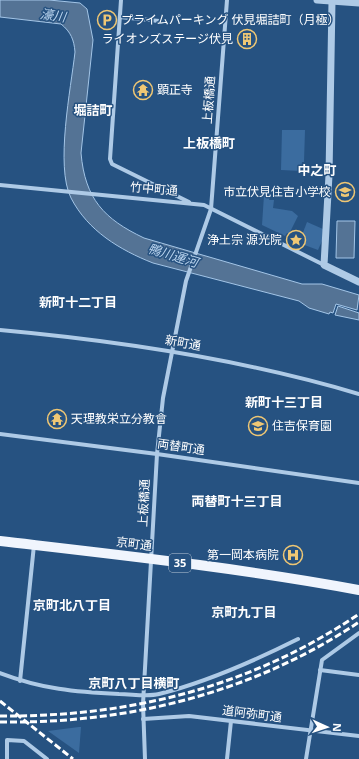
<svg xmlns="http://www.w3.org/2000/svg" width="359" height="759" font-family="'Noto Sans','Noto Sans JP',sans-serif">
  <rect width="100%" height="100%" fill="#265281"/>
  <g fill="#3b6c9f">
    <polygon points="282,130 305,130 304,162 302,162 301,171 281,170"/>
    <polygon points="264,195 270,195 269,200 274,200 273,208 292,211 298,216 289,234 287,233 285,236 262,225"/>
    <polygon points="307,222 323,229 322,241 318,250 299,243"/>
    <polygon points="79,727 81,727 79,753 48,731"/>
  </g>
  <g fill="#547395" stroke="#a3c5e7">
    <path d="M 0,0 L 49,0 L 80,3 L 87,9 L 93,40 L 81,153 C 85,199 104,219 144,238 L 302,284 L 322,284 L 359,295 L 357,310 L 336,304 L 333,313 L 330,312 L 329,314 L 309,308 L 299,301 L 153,263 C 120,250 88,231 71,198 C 55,166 71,88 75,52 C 74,40 71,32 61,24 L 0,17 Z"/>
    <polygon points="337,221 355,221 354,258 336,258"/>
    <polygon points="338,306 359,313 359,320 335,315"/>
  </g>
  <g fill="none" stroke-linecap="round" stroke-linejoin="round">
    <g stroke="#aecae6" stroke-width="4">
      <polyline points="121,0 110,159 112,164 189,202"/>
      <polyline points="120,17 159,21"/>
      <polyline points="0,185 204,205 324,265"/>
      <path d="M 0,330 C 121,341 242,359 359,394"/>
      <polyline points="0,434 157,454 359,483"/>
      <polyline points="320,670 359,675"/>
      <path d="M 0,673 C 42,689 75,692 119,694 C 132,694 147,697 159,694 C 207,682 254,661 298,639"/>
      <polyline points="20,681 34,545"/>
      <polyline points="143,719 189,716 359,736"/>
      <polyline points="7,759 7,740 24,741 47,759"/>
      <polyline points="145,759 143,704 157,454 163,398 186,281 211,209 227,0"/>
      <polyline points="227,759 231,721"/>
      <polyline points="306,759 322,660 359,633"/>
    </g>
    <g stroke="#aecae6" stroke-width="7">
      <polyline points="317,0 359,3"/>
      <polyline points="332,1 329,175 324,265 359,282"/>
    </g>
    <path stroke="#f0f5fd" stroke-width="10" d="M 0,541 C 120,555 240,568 359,590"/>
    <g stroke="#fff" stroke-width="3" stroke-dasharray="7 3" stroke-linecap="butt">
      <polyline points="0,701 73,759"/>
      <path d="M 0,716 C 130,717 251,687 359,614"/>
      <path d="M 0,722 C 127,724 253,693 359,622"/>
    </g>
  </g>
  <defs>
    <symbol id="parking-ring" viewBox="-11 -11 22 22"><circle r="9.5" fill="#265281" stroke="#efc774" stroke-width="1.5"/><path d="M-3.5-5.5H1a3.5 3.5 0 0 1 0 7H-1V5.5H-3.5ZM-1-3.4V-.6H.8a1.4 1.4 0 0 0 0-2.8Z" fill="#efc774"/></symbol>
    <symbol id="building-ring" viewBox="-11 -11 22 22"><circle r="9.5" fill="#265281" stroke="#efc774" stroke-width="1.5"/><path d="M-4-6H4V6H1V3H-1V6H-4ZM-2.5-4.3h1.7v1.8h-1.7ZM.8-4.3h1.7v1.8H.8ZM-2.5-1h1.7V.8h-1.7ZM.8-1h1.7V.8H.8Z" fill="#efc774"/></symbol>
    <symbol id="temple-ring" viewBox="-11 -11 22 22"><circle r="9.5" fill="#265281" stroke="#efc774" stroke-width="1.5"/><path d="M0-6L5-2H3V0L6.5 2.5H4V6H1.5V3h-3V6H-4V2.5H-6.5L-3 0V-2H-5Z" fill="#efc774"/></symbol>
    <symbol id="school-ring" viewBox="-11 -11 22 22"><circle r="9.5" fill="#265281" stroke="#efc774" stroke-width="1.5"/><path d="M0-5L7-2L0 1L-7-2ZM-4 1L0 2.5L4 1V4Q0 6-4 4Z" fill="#efc774"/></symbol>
    <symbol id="sight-ring" viewBox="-11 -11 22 22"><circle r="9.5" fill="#265281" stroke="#efc774" stroke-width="1.5"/><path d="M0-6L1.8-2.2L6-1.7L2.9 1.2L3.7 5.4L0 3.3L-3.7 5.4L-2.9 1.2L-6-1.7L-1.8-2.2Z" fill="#efc774"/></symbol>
    <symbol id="hospital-ring" viewBox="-11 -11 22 22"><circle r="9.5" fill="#265281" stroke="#efc774" stroke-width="1.5"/><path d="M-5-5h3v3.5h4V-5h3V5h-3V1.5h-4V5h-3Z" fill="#efc774"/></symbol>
  </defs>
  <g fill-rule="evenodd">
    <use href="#parking-ring" x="96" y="9" width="22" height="22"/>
    <use href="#building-ring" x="236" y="28" width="22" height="22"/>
    <use href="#temple-ring" x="132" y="79" width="22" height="22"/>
    <use href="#school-ring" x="334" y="181" width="22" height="22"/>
    <use href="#sight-ring" x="285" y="229" width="22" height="22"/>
    <use href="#temple-ring" x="46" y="408" width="22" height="22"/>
    <use href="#school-ring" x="247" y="415" width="22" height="22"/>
    <use href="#hospital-ring" x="282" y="544" width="22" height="22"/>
  </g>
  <g text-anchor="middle" stroke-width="3" stroke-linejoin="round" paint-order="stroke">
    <rect fill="#265281" stroke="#becbd9" stroke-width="1" x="169" y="554" width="22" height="18" rx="3"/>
    <g font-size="11" font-weight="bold" fill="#fff">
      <text x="180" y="567">35</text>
    </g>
    <g font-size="12" fill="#fff" stroke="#265281" text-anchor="start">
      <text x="121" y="24">プライムパーキング 伏見堀詰町（月極）</text>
      <text x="233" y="43" text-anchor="end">ライオンズステージ伏見</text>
      <text x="157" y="94">顕正寺</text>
      <text x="331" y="196" text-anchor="end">市立伏見住吉小学校</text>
      <text x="282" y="244" text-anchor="end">浄土宗 源光院</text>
      <text x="71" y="423">天理教栄立分教會</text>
      <text x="272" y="430">住吉保育園</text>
      <text x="279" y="559" text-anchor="end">第一岡本病院</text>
    </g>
    <g font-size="12" fill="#fff" stroke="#265281">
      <text transform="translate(209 100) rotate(-86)" y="4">上板橋通</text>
      <text transform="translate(154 189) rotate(5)" y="4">竹中町通</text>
      <text transform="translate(183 343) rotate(10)" y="4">新町通</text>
      <text transform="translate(181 447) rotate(8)" y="4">両替町通</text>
      <text transform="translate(144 503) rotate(-87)" y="4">上板橋通</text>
      <text transform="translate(134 544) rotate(7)" y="4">京町通</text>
      <text transform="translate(252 714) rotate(7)" y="4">道阿弥町通</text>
    </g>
    <g font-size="13" font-style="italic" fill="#bad4ee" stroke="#265281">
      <text transform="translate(53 15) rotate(8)" y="5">濠川</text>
      <text transform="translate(173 255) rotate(17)" y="5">鴨川運河</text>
    </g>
    <g font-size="13" font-weight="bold" fill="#fff" stroke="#265281">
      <text x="93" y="115">堀詰町</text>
      <text x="209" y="148">上板橋町</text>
      <text x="317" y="175">中之町</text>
      <text x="78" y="307">新町十二丁目</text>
      <text x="284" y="407">新町十三丁目</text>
      <text x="237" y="506">両替町十三丁目</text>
      <text x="72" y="610">京町北八丁目</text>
      <text x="244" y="617">京町九丁目</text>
      <text x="134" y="688">京町八丁目横町</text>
    </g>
  </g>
  <g transform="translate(327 727) rotate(93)" stroke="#265281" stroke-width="3" paint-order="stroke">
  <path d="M0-3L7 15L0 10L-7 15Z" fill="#ffffff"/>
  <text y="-6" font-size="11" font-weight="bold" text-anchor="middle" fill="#ffffff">N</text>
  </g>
</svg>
